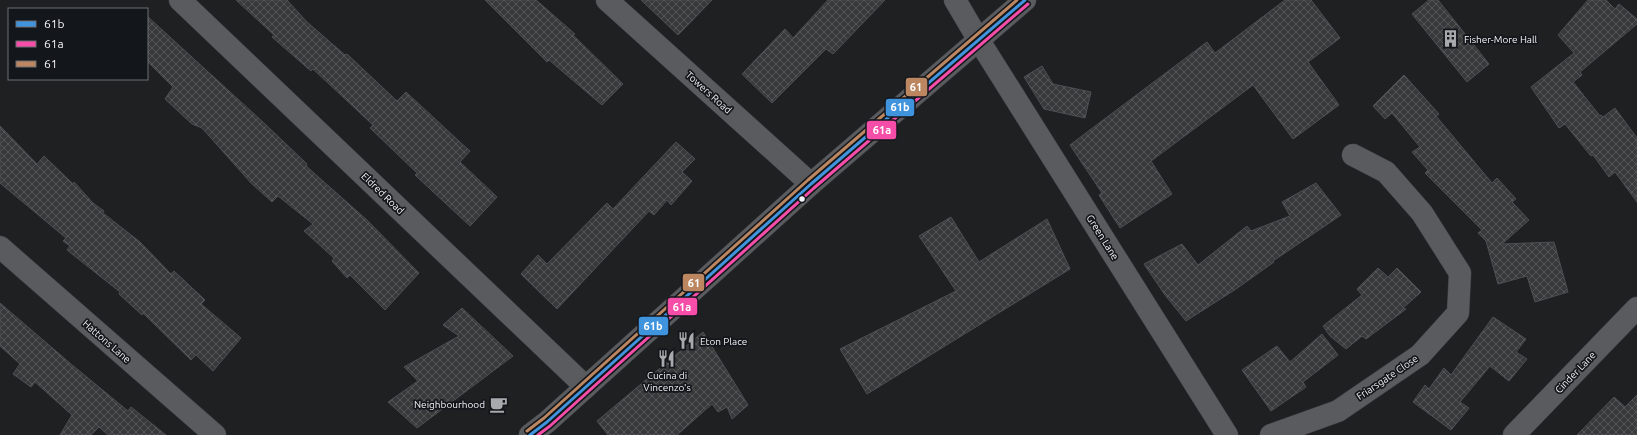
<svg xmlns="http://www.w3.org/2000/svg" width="1637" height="435" font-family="Ubuntu,sans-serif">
  <defs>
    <pattern id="building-cross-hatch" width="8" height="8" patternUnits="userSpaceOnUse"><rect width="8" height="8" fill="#38393b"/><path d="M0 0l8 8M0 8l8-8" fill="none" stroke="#555658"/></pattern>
  </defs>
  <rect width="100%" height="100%" fill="#1e2022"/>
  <g fill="url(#building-cross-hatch)" stroke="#4e4f52">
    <polygon points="236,0 287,0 307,22 345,55 347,54 397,101 406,92 460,142 470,151 460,162 497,197 470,226 415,175 417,173 370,128 373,125 313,69 311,71 272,37 274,35"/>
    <polygon points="485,0 536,0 575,34 573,35 623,84 602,105 549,60 547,62"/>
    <polygon points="641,0 712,0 678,35"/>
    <polygon points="828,0 885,0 833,54 826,49 772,103 742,74 785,29 793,38"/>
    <polygon points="1285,0 1311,0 1340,38 1308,62 1339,105 1293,139 1253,85 1151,161 1172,194 1120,228 1099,195 1102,193 1070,145 1207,42 1215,53"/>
    <polygon points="1429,0 1438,0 1489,64 1467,82 1412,14"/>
    <polygon points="1588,0 1606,0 1615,9 1619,4 1637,19 1637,24 1580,72 1582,75 1573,82 1600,116 1601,115 1603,117 1615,108 1637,138 1637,202 1615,172 1609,177 1593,155 1591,156 1565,124 1559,128 1531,87 1574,53 1558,35"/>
    <polygon points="147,16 264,123 307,164 306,166 367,220 419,273 385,310 350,275 347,278 332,261 334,258 304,231 313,224 278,196 272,202 251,183 202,128 192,124 165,99 173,87 147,61"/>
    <polygon points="1042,66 1053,84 1091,92 1085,118 1044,109 1024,77"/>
    <polygon points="1404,75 1439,114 1436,116 1492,183 1497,178 1516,199 1512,202 1529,220 1502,244 1554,242 1568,292 1535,302 1527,276 1498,284 1486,241 1478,233 1482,230 1425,173 1428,170 1412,152 1420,147 1392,113 1385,119 1373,106"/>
    <polygon points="0,126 37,164 44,156 73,184 74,182 93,203 104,211 103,213 140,242 171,274 174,271 205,300 201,304 241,338 213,371 196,355 191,360 143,313 142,315 119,294 120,292 67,250 70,246 63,241 66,238 0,183"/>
    <polygon points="676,142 695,159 682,172 692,181 671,205 667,200 654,215 649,211 557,309 521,274 538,255 547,264 607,203 613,209"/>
    <polygon points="1316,183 1341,215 1273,261 1274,262 1236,289 1186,321 1165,295 1144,264 1182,244 1198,265 1247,226 1251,231 1290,216 1282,202"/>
    <polygon points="951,217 979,262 1047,219 1070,269 867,394 840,349 956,291 919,236"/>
    <polygon points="1378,268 1388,277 1397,268 1421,292 1403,308 1406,309 1366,339 1362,336 1346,349 1330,336 1323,326 1362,295 1357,289"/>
    <polygon points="0,303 71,364 128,411 131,407 166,435 108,435 99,427 91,435 60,435 72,415 35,382 31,387 13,374 20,364 0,346"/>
    <polygon points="462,308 513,356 417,428 388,402 418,381 404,367 459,336 443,325"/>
    <polygon points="1493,317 1526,339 1516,352 1527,359 1509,381 1490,366 1460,402 1469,408 1451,430 1413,402 1425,385 1429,389 1444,368 1451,375"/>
    <polygon points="703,332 748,405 732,419 727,407 718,412 712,404 677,435 608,435 597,421"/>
    <polygon points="1322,334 1338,355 1303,382 1306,387 1271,411 1242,370 1277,346 1290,362"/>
    <polygon points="1637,395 1637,435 1577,435 1614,397 1625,407"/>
  </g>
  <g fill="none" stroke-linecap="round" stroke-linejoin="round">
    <defs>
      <g id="street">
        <polyline points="180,0 586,387"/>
        <polyline points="607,0 811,184"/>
        <polyline points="955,0 978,39 1227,435"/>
        <polyline points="0,247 215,435"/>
        <polyline points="1271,435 1338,411 1420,355 1458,313 1460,273 1422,213 1386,172 1353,155"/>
        <polyline points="1514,435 1637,308"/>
      </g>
      <polyline id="secondary" points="530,435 547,422 811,184 1025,0"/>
    </defs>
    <use href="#street" stroke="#3a3c3e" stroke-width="23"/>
    <use href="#secondary" stroke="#3a3c3e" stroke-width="23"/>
    <use href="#street" stroke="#5a5b5e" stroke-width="22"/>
    <use href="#secondary" stroke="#5a5b5e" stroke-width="22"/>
    <defs>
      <polyline id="bus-1" points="530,435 547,422 811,184 1025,0"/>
      <polyline id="bus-2" points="538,435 550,426 814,188 1028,4"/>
      <polyline id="bus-3" points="527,431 544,418 808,180 1017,0"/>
    </defs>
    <use href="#bus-1" stroke="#13161b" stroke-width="6"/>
    <use href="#bus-2" stroke="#13161b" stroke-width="6"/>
    <use href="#bus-3" stroke="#13161b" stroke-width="6"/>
    <use href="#bus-1" stroke="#4094de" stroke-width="3"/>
    <use href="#bus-2" stroke="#f54da8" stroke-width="3"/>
    <use href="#bus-3" stroke="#bb8660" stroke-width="3"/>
  </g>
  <defs>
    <symbol id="building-bare" viewBox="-9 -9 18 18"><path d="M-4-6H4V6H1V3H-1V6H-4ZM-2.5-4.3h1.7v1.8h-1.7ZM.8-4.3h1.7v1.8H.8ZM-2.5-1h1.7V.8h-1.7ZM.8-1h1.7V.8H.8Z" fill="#a8a9ac" stroke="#13161b" stroke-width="2.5" paint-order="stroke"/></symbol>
    <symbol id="restaurant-bare" viewBox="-9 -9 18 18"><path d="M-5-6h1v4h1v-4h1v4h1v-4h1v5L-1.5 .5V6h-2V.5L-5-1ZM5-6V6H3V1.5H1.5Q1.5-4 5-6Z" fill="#a8a9ac" stroke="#13161b" stroke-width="2.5" paint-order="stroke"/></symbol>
    <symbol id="cafe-bare" viewBox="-9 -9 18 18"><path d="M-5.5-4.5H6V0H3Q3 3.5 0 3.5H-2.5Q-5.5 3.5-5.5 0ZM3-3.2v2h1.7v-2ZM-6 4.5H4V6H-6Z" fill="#a8a9ac" stroke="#13161b" stroke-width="2.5" paint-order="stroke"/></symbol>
  </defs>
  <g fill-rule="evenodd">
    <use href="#building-bare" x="1438" y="26" width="25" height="25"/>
    <use href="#restaurant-bare" x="674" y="328" width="25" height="25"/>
    <use href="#restaurant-bare" x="654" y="346" width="25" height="25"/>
    <use href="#cafe-bare" x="486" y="392" width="25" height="25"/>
  </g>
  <circle fill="#f2f3f7" stroke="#13161b" stroke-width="1.5" cx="802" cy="199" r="3.5"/>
  <g text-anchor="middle" stroke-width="3.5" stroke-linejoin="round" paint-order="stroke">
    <g font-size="10" fill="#f2f3f7" stroke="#13161b" text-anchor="start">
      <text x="1464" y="43">Fisher-More Hall</text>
      <text x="700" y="345">Eton Place</text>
      <text x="667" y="379" text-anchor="middle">Cucina di<tspan x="667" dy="12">Vincenzo's</tspan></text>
      <text x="485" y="408" text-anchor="end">Neighbourhood</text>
    </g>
    <g font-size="10" fill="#f2f3f7" stroke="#13161b">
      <text transform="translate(709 92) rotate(42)" y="4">Towers Road</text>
      <text transform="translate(383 193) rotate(44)" y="4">Eldred Road</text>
      <text transform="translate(1103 237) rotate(58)" y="4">Green Lane</text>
      <text transform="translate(107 341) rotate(41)" y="4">Hattons Lane</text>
      <text transform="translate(1575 372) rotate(-46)" y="4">Cinder Lane</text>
      <text transform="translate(1387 377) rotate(-34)" y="4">Friarsgate Close</text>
    </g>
  </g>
  <g stroke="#13161b" stroke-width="1.5">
    <rect x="905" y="77" width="23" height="20" rx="4" fill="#bb8660"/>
    <rect x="885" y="98" width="30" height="19" rx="4" fill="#4094de"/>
    <rect x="866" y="120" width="31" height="20" rx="4" fill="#f54da8"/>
    <rect x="682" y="273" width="23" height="19" rx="4" fill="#bb8660"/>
    <rect x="667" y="297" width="31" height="19" rx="4" fill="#f54da8"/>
    <rect x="638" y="316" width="31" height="20" rx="4" fill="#4094de"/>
  </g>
  <g font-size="11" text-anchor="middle" font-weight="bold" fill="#fff">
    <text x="916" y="91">61</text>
    <text x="900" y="111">61b</text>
    <text x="882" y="134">61a</text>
    <text x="694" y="287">61</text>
    <text x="682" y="311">61a</text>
    <text x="653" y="330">61b</text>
  </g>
  <rect x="8" y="8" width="140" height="72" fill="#13161b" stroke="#6c6e73"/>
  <rect x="16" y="21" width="20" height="6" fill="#4094de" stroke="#6c6e73"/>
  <text x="44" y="28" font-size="12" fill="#f2f3f7">61b</text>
  <rect x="16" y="41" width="20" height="6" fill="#f54da8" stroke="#6c6e73"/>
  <text x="44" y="48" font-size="12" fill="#f2f3f7">61a</text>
  <rect x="16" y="61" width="20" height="6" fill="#bb8660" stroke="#6c6e73"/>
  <text x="44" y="68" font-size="12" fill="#f2f3f7">61</text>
</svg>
